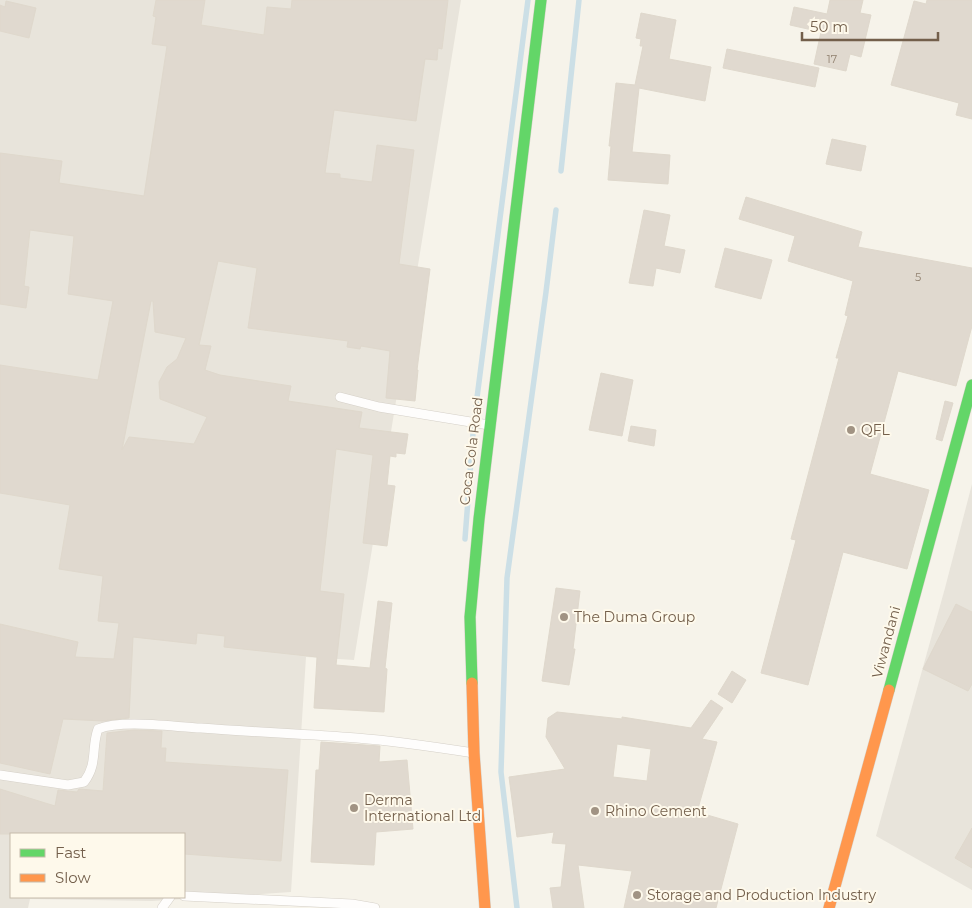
<svg xmlns="http://www.w3.org/2000/svg" width="972" height="908" font-family="Montserrat,sans-serif">
  <rect width="100%" height="100%" fill="#f6f3ea"/>
  <g fill="#e8e4db" fill-rule="evenodd">
    <path d="M 0,0 L 461,0 L 354,660 L 306,657 L 291,892 L 152,901 L 30,899 L 28,908 L 0,908 ZM 11,834 L 184,834 L 184,897 L 11,897 Z"/>
    <polygon points="972,484 972,890 876,836 945,588"/>
  </g>
  <g fill="none" stroke-linecap="round" stroke-linejoin="round">
    <g stroke="#ccdfe6" stroke-width="5.5">
      <polyline points="561,171 579,0"/>
      <polyline points="465,539 474,421 528,0"/>
      <polyline points="517,908 501,772 507,578 546,292 556,210"/>
    </g>
  </g>
  <g fill="#e0d9cf" stroke="#dfd8cc" fill-rule="evenodd">
    <path d="M 156,0 L 205,0 L 201,25 L 264,35 L 267,7 L 291,9 L 292,0 L 448,0 L 442,49 L 438,48 L 437,60 L 425,59 L 416,121 L 334,110 L 325,173 L 340,174 L 340,178 L 372,182 L 377,145 L 414,150 L 399,264 L 430,269 L 417,370 L 418,370 L 415,401 L 386,398 L 390,351 L 361,346 L 360,349 L 347,347 L 348,341 L 248,328 L 257,268 L 218,261 L 199,345 L 211,346 L 205,370 L 220,375 L 291,386 L 288,401 L 362,412 L 359,428 L 408,434 L 405,454 L 396,453 L 396,457 L 390,456 L 387,485 L 395,486 L 387,546 L 363,543 L 373,455 L 336,449 L 320,591 L 344,594 L 336,665 L 370,668 L 378,601 L 392,603 L 385,668 L 387,669 L 384,712 L 314,708 L 317,657 L 224,647 L 225,636 L 197,633 L 196,644 L 133,637 L 129,718 L 103,721 L 63,719 L 50,774 L 0,763 L 0,624 L 78,642 L 75,657 L 114,659 L 119,623 L 98,621 L 103,576 L 59,569 L 70,505 L 0,493 L 0,365 L 98,380 L 113,301 L 68,294 L 74,236 L 30,230 L 24,286 L 29,287 L 26,308 L 0,304 L 0,153 L 62,161 L 59,183 L 144,196 L 167,46 L 152,44 L 156,17 L 153,16 ZM 151,301 L 153,301 L 155,332 L 186,338 L 177,359 L 167,367 L 159,382 L 160,399 L 207,417 L 194,444 L 129,437 L 122,450 Z"/>
    <polygon points="830,0 863,0 860,13 871,15 861,57 850,54 846,71 814,64 821,32 790,25 794,7 827,14"/>
    <polygon points="927,0 972,0 972,119 956,115 959,103 891,85 914,1 926,4"/>
    <polygon points="6,1 36,8 29,38 0,31 0,5 5,7"/>
    <polygon points="641,13 676,20 669,59 711,67 705,101 639,88 632,152 670,155 668,184 608,180 611,146 609,146 616,83 635,85 643,46 640,46 641,39 636,38"/>
    <polygon points="727,49 819,68 815,87 723,68"/>
    <polygon points="832,139 866,146 861,171 826,164"/>
    <polygon points="746,197 862,232 858,247 972,268 972,326 956,386 898,371 870,474 929,490 907,569 843,552 808,685 761,673 796,540 791,539 839,358 836,358 848,316 845,315 853,281 788,261 795,236 739,219"/>
    <polygon points="644,210 670,215 664,246 685,250 680,273 656,268 653,286 629,283"/>
    <polygon points="725,248 772,260 761,299 715,287"/>
    <polygon points="601,373 633,380 622,436 589,430"/>
    <polygon points="945,401 953,403 942,441 936,439"/>
    <polygon points="631,426 656,430 654,446 628,441"/>
    <polygon points="556,588 580,591 573,649 575,649 569,685 542,681"/>
    <polygon points="956,604 972,612 972,684 968,691 923,669"/>
    <polygon points="732,671 746,680 732,703 718,694"/>
    <path d="M 711,700 L 723,708 L 702,739 L 717,742 L 697,812 L 738,824 L 716,908 L 624,908 L 632,871 L 578,865 L 584,908 L 553,908 L 550,888 L 561,887 L 566,844 L 552,843 L 554,832 L 517,837 L 509,777 L 565,769 L 546,737 L 548,718 L 557,712 L 622,719 L 622,717 L 691,728 ZM 617,744 L 651,749 L 647,781 L 613,777 Z"/>
    <polygon points="134,730 162,731 161,748 166,748 165,762 288,770 281,861 184,854 184,834 0,834 0,789 55,806 58,790 77,792 79,789 103,791 107,733"/>
    <polygon points="321,742 380,746 379,762 407,760 413,829 376,832 374,865 311,862 316,770 319,770"/>
    <polygon points="972,828 972,868 955,858"/>
  </g>
  <g fill="none" stroke-linecap="round" stroke-linejoin="round">
    <defs>
      <g id="lane">
        <polyline points="340,397 379,407 489,425"/>
        <path d="M 0,775 L 68,785 L 84,782 C 98,764 91,748 98,729 C 122,719 174,727 201,728 C 253,732 305,734 357,738 C 396,741 435,747 474,753"/>
        <polyline points="184,896 352,904 375,908"/>
        <polyline points="162,908 170,897"/>
      </g>
      <g id="fast">
        <polyline points="472,683 470,617 479,519 541,0"/>
        <polyline points="889,690 972,385"/>
      </g>
      <g id="slow">
        <polyline points="472,683 474,753 485,908"/>
        <polyline points="829,908 889,690"/>
      </g>
    </defs>
    <use href="#lane" stroke="#d5d0c8" stroke-width="10"/>
    <use href="#fast" stroke="#d6d0c8" stroke-width="12"/>
    <use href="#slow" stroke="#d6d0c8" stroke-width="12"/>
    <use href="#lane" stroke="#fefdfc" stroke-width="9"/>
    <use href="#fast" stroke="#63d668" stroke-width="11"/>
    <use href="#slow" stroke="#ff974d" stroke-width="11"/>
  </g>
  <g fill="#a19383" stroke="#fef9eb" stroke-width="2">
    <circle cx="851" cy="430" r="5"/>
    <circle cx="564" cy="617" r="5"/>
    <circle cx="354" cy="808" r="5"/>
    <circle cx="595" cy="811" r="5"/>
    <circle cx="637" cy="895" r="5"/>
  </g>
  <g text-anchor="middle" stroke-width="4" stroke-linejoin="round" paint-order="stroke">
    <g font-size="11" fill="#90806f">
      <text x="832" y="63">17</text>
      <text x="918" y="281">5</text>
    </g>
    <g font-size="14" fill="#735f4b" stroke="#fef9eb" text-anchor="start">
      <text x="861" y="435">QFL</text>
      <text x="574" y="622">The Duma Group</text>
      <text x="364" y="805">Derma<tspan x="364" dy="16">International Ltd</tspan></text>
      <text x="605" y="816">Rhino Cement</text>
      <text x="647" y="900">Storage and Production Industry</text>
    </g>
    <g font-size="14" fill="#735f4b" stroke="#fef9eb">
      <text transform="translate(471 451) rotate(-83)" y="5">Coca Cola Road</text>
      <text transform="translate(886 642) rotate(-75)" y="5">Viwandani</text>
    </g>
  </g>
  <rect x="10" y="833" width="175" height="65" fill="#fef9eb" stroke="#c6bbab"/>
  <rect x="20" y="849" width="25" height="8" fill="#63d668" stroke="#c6bbab"/>
  <text x="55" y="858" font-size="15" fill="#735f4b">Fast</text>
  <rect x="20" y="874" width="25" height="8" fill="#ff974d" stroke="#c6bbab"/>
  <text x="55" y="883" font-size="15" fill="#735f4b">Slow</text>
  <path d="M802 32v8h136v-8" fill="none" stroke="#735f4b" stroke-width="2.5"/>
  <text x="810" y="32" font-size="15" fill="#735f4b" stroke="#fef9eb" stroke-width="4" paint-order="stroke">50 m</text>
</svg>
